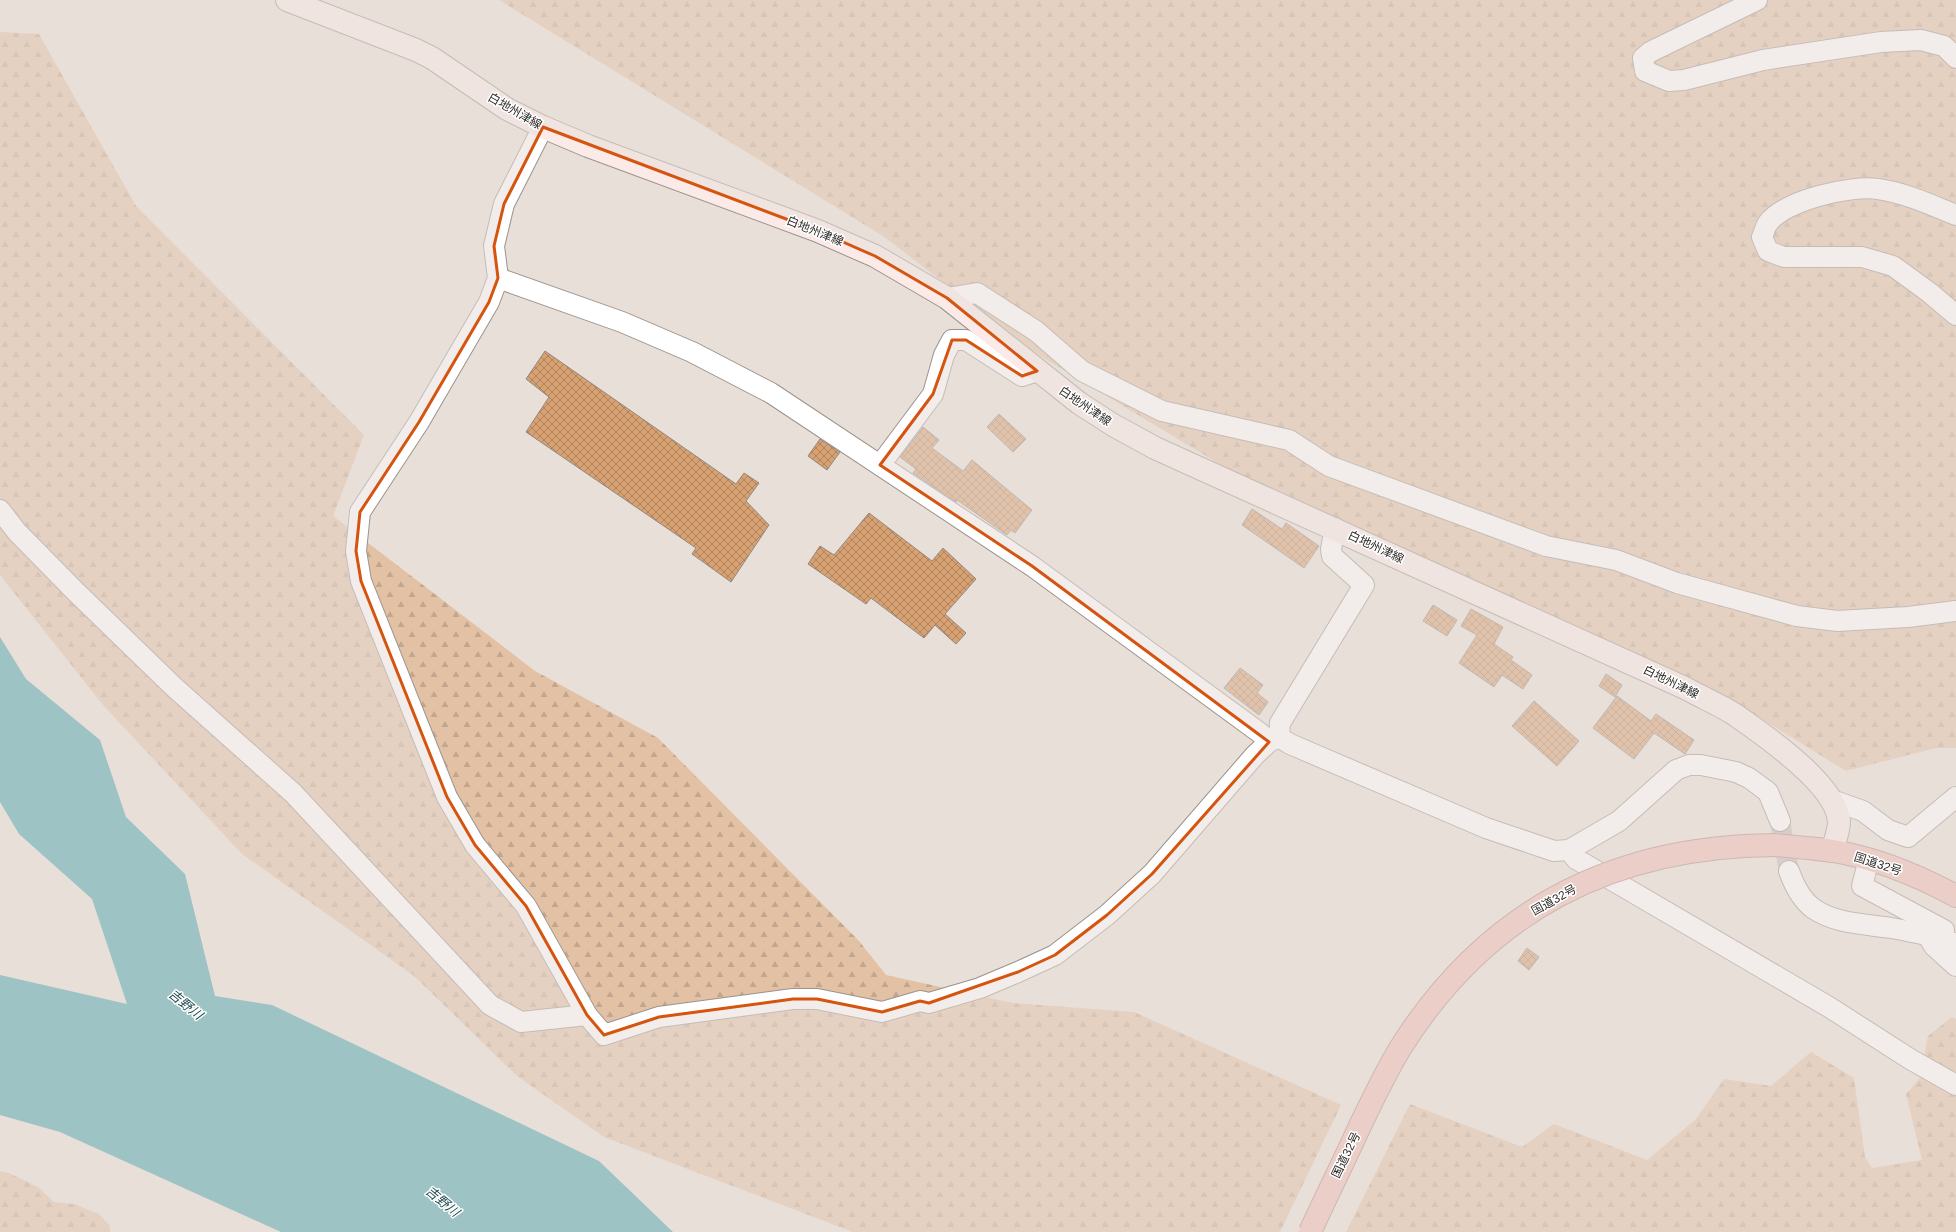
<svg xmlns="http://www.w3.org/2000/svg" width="1956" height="1232" font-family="Helvetica,'Noto Sans JP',sans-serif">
  <defs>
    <pattern id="forest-firs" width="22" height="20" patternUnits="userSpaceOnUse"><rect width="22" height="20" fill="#e3c1a5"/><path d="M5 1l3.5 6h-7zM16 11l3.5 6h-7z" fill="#c3a68e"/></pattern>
    <pattern id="building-cross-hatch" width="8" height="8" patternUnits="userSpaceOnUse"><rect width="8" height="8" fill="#d7a172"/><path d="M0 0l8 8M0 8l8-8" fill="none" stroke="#af835e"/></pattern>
  </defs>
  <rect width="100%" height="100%" fill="#e8dfd8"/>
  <g fill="url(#forest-firs)">
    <polygon points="499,0 1956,0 1956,748 1936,748 1846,771 1728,698 1226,468 1037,354 883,236"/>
    <polygon points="0,32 39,34 136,206 364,435 333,516 535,671 658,738 859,941 886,975 1013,1003 1134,1012 1341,1105 1280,1232 853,1232 604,1137 517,1076 413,975 242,854 103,705 0,575"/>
    <polygon points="1952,1017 1956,1019 1956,1232 1346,1232 1410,1104 1522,1147 1554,1124 1647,1160 1696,1119 1724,1079 1771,1086 1811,1052 1854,1078 1865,1157 1872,1168 1922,1160 1906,1094 1920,1078 1928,1036"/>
    <polygon points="0,1171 9,1173 38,1187 54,1202 74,1204 99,1214 110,1226 110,1232 0,1232"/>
  </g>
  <polygon fill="#44a3ac" points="0,637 26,679 100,740 126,817 185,874 215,996 272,1005 599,1161 673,1232 281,1232 60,1132 0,1115 0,975 127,1004 92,899 19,834 0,802"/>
  <g fill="url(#building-cross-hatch)" stroke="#918983">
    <polygon points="545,351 736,484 744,473 759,483 746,501 769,525 731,582 692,554 696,548 526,432 549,397 526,379"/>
    <polygon points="999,414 1026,439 1013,452 987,427"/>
    <polygon points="923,427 939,440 932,448 963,471 972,460 1032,510 1015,533 1011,530 1007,535 957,500 956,502 913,473 916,469 900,457"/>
    <polygon points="820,439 840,452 827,470 808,456"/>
    <polygon points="1252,509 1282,529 1286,523 1319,546 1304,568 1242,525"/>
    <polygon points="869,513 932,561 943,548 976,579 945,614 966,633 956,644 935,625 924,638 871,598 866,604 808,564 820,546 834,555"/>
    <polygon points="1433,605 1457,620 1447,636 1423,621"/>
    <polygon points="1471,609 1503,627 1494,644 1513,657 1511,660 1532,675 1523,689 1502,675 1494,687 1459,663 1477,635 1461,626"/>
    <polygon points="1240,668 1263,685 1257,693 1268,702 1259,715 1224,688"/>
    <polygon points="1606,674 1622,685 1615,697 1599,686"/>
    <polygon points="1617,696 1651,721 1656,714 1694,740 1685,754 1654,733 1634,759 1593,728"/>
    <polygon points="1534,701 1579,741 1557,766 1512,726"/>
    <polygon points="1527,948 1539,957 1529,970 1518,961"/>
  </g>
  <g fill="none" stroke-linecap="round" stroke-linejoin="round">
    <polyline stroke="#c3bbb5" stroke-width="20" stroke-dasharray="20 10" stroke-linecap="butt" points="1780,821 1789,871"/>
    <defs>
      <g id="street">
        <polyline points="1757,0 1650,52 1643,58 1645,71 1669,81 1684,80 1763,60 1881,42 1921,40 1944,46 1956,58"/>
        <polyline points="543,127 504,204 494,246 498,278 489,302 419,422 360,512 356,551 361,581 447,797 475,845 526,906 587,1015 604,1035 659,1017 793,999 817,999 882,1012 920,1001 929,1003 980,988 1018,972 1055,955 1107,915 1152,874 1255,755 1269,742 1279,737"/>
        <path d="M 1956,215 C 1931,205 1906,193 1878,189 C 1851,185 1785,200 1768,223 C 1765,227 1764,233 1762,237 L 1768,251 L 1784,257 L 1862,257 L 1893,266 L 1930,293 L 1956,315"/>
        <polyline points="498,278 622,322 692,352 771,393 1032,566 1260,733 1269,742"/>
        <polyline points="947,298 977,293 1036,331 1082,371 1162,411 1289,440 1329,466 1546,546 1616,560 1677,583 1797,616 1837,621 1908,617 1956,611"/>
        <polyline points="880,465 933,394 944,355 952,340 966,340 1022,376 1037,371"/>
        <polyline points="0,510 17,532 76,592 174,687 293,793 490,1005 521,1022 587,1015"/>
        <polyline points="1279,737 1290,744 1486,828 1554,851 1569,850 1619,821 1676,770 1689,765 1701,765 1736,772 1749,778 1768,792 1780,821"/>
        <polyline points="1279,737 1280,723 1364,585 1332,556 1331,549 1335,528"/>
        <polyline points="1832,800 1863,811 1888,830 1908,837 1956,797"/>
        <polyline points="1569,850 1576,859 1829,1007 1910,1059 1956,1085"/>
        <polyline points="1869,859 1862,886 1944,930 1943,939"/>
        <path d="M 1789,871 C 1794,885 1801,900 1814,909 C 1836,924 1866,924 1891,928 C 1909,931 1926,935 1943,939 L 1956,944"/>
        <polyline points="1928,936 1934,946 1956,966"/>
      </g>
      <path id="secondary" d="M 287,0 L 416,50 L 432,58 L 507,109 L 543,127 L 588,146 L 818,231 L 875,256 L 947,298 L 1079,403 L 1113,425 L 1155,448 L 1685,688 C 1701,697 1718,704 1734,714 C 1763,734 1836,784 1839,821 C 1839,831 1835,841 1832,851"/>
      <path id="highway" d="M 1775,845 C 1795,847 1814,848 1833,851 C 1876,858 1917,875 1956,896"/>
    </defs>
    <use href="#street" stroke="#9b938c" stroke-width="22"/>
    <use href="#secondary" stroke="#9b938c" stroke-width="24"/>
    <use href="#highway" stroke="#ad8883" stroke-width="24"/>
    <use href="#street" stroke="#fff" stroke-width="20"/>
    <use href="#secondary" stroke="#fbeae8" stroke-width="22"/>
    <use href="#highway" stroke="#f1bab4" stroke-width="22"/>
    <defs>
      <path id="highway-bridge" d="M 1310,1232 C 1326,1197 1343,1163 1359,1128 C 1372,1101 1385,1073 1401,1047 C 1488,909 1614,846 1775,845"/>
    </defs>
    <use href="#highway-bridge" stroke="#ad8883" stroke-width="24" stroke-linecap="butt"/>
    <use href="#highway-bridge" stroke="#f1bab4" stroke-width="22"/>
  </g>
  <path d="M0 0H1956V1232H0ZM 543,127 L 818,231 L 875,256 L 947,298 L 1037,371 L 1022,376 L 966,340 L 952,340 L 933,394 L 880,465 L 1032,566 L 1269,742 L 1152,874 L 1107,915 L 1055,955 L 1018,972 L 929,1003 L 920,1001 L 882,1012 L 817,999 L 793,999 L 659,1017 L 604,1035 L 587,1015 L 526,906 L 475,845 L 447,797 L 361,581 L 356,551 L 360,512 L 419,422 L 489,302 L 498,278 L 494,246 L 504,204 Z" fill="#e8dfd8" fill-opacity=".55" fill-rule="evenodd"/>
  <path fill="none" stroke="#d5540f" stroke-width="3" stroke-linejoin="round" d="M 543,127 L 818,231 L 875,256 L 947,298 L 1037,371 L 1022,376 L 966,340 L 952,340 L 933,394 L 880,465 L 1032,566 L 1269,742 L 1152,874 L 1107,915 L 1055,955 L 1018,972 L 929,1003 L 920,1001 L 882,1012 L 817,999 L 793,999 L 659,1017 L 604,1035 L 587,1015 L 526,906 L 475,845 L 447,797 L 361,581 L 356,551 L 360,512 L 419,422 L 489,302 L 498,278 L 494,246 L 504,204 Z"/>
  <g text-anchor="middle" stroke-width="3" stroke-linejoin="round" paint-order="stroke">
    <g font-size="12" fill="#2e2b28" stroke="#fff">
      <text transform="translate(515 111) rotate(30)" y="4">白地州津線</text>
      <text transform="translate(815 231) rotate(22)" y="4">白地州津線</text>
      <text transform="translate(1085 406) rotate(34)" y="4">白地州津線</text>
      <text transform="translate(1376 547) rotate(25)" y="4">白地州津線</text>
      <text transform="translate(1671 682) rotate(26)" y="4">白地州津線</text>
      <text transform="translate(1878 864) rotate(18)" y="4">国道32号</text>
      <text transform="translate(1554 900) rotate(-29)" y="4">国道32号</text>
      <text transform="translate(1346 1155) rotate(-64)" y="4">国道32号</text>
    </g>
    <g font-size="13" font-style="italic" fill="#214c50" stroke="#fff">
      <text transform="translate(186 1004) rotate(39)" y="5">吉野川</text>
      <text transform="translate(443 1201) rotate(40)" y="5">吉野川</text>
    </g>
  </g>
</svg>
